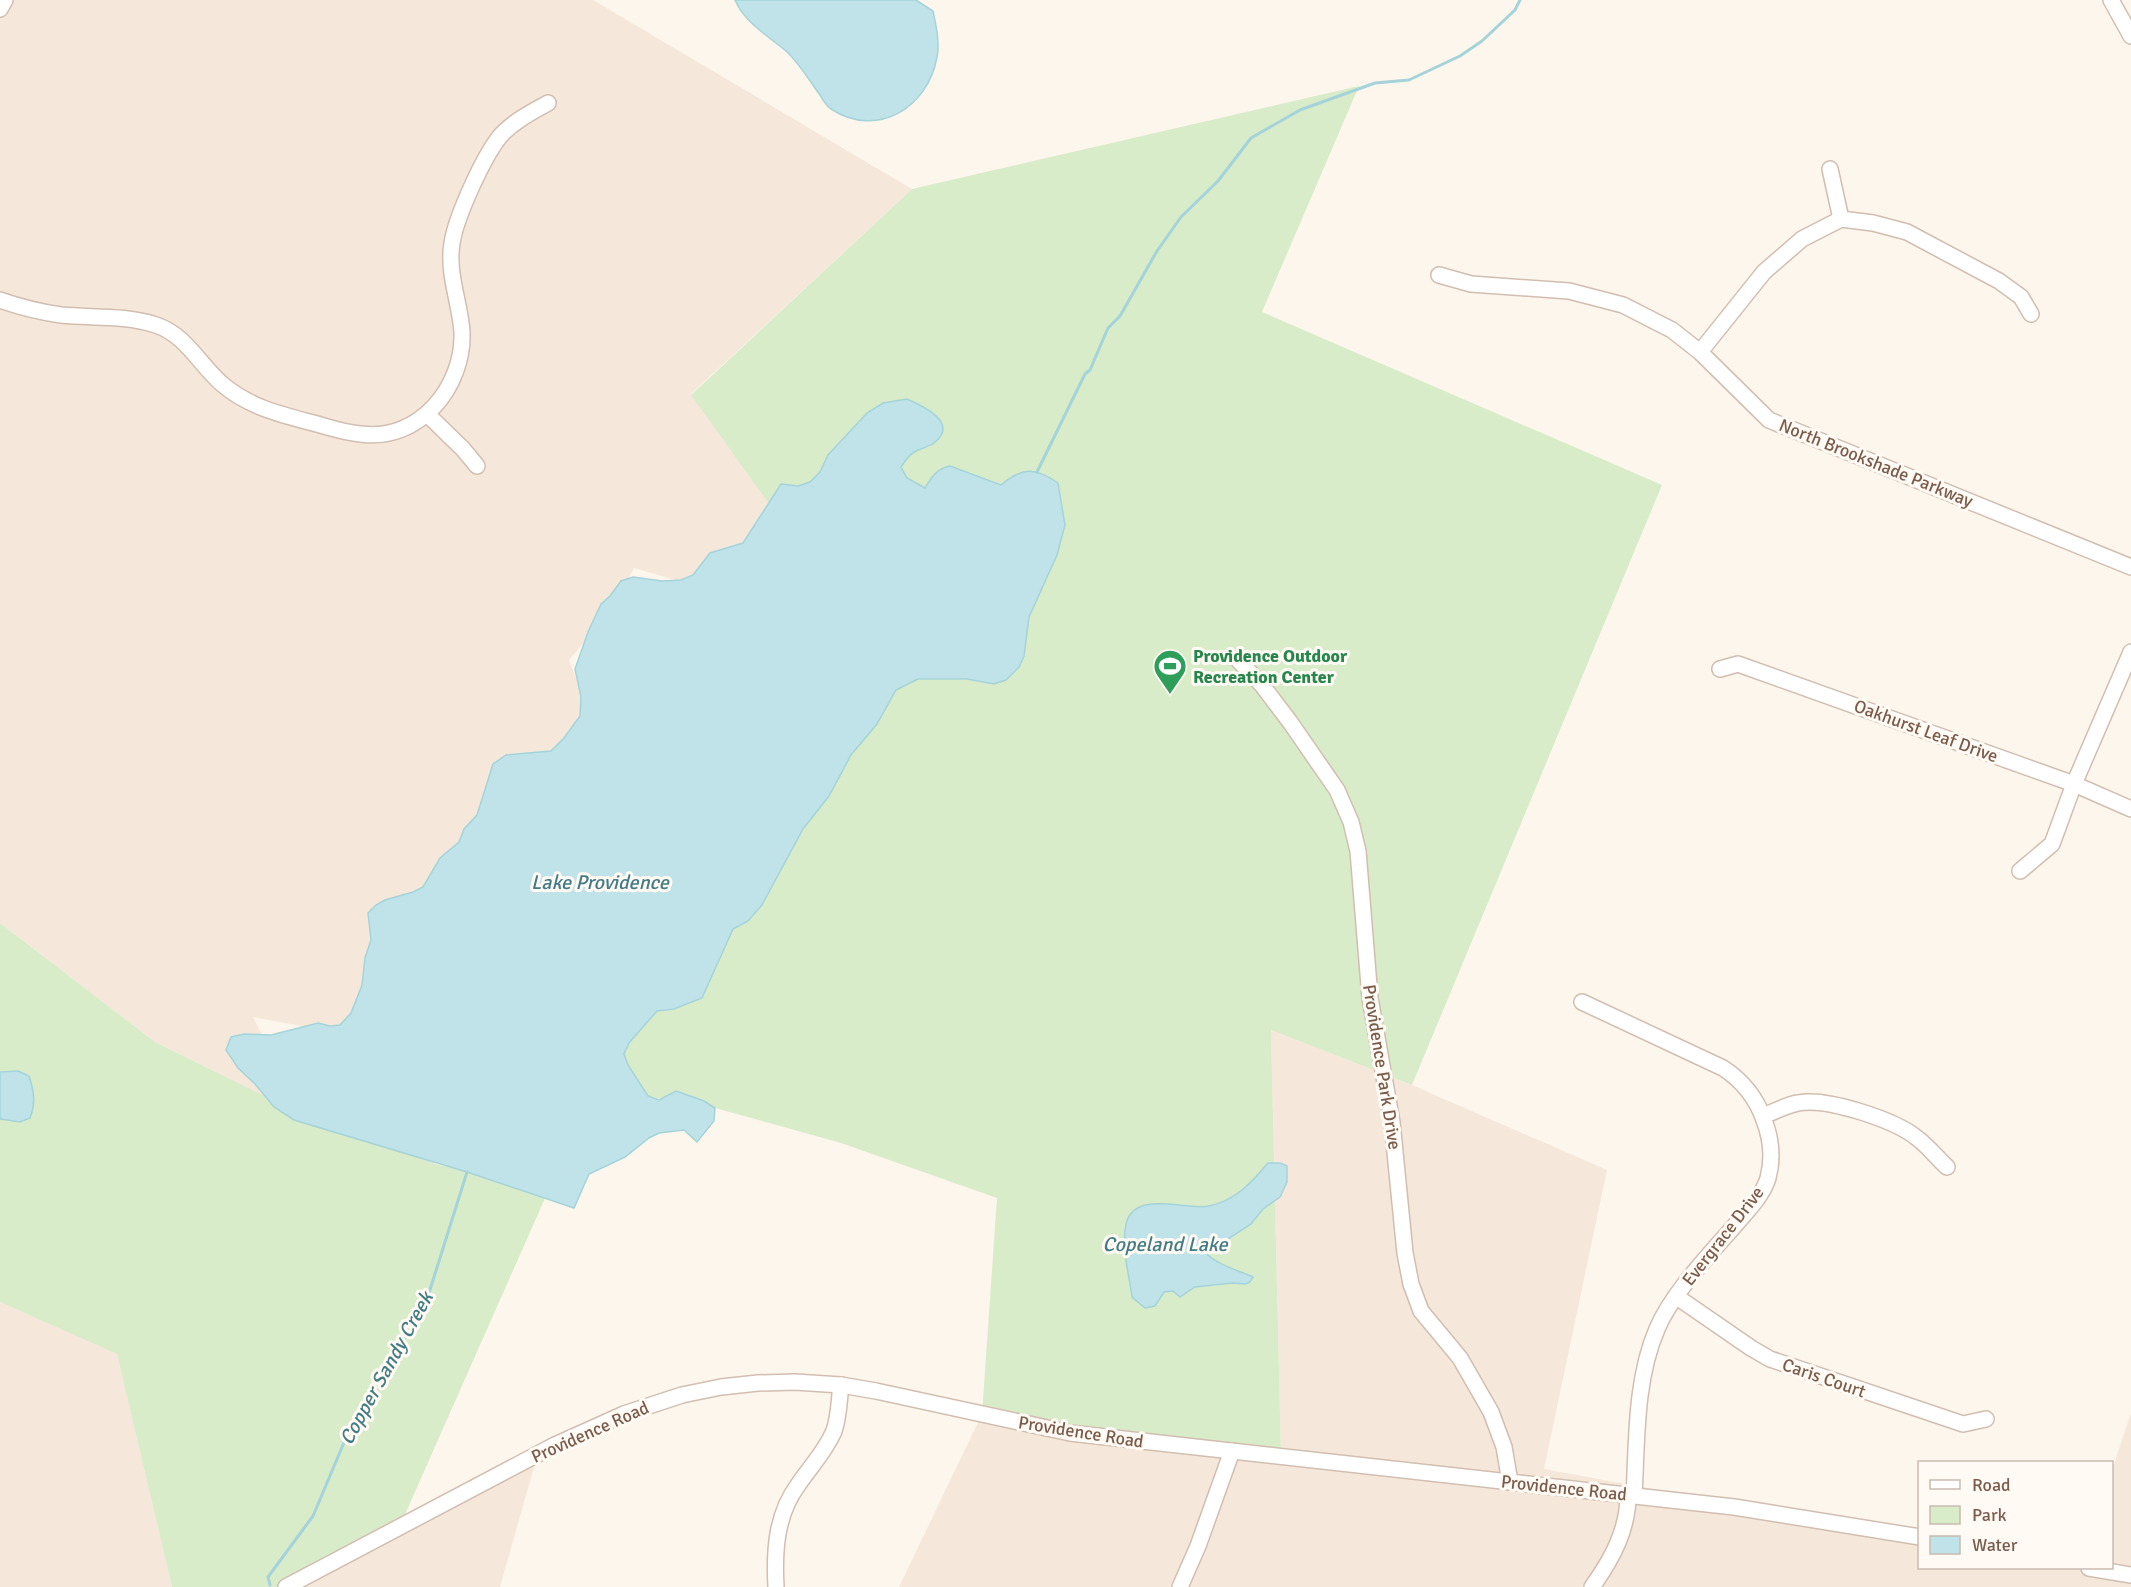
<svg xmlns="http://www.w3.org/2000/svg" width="2131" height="1587" font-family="Signika,sans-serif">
  <rect width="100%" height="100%" fill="#fdf6ec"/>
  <g fill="#f5e8da">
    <polygon points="0,0 593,0 912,189 691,394 769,504 730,564 679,581 634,568 608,614 569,660 593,722 481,839 339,1040 306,1027 253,1017 277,1065 295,1111 155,1042 0,923"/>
    <polygon points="1271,1030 1412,1085 1607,1170 1544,1469 1919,1538 1920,1568 2112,1568 2112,1470 2131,1413 2131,1587 899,1587 982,1414 1281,1458"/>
    <polygon points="0,1302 117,1353 172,1587 0,1587"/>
    <polygon points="536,1460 500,1587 283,1587"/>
  </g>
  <g fill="#d8ecc9">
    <path d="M 1359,86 L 1262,312 L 1662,485 L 1412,1085 L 1271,1030 L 1281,1458 L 982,1414 L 997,1198 L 841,1143 L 715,1108 C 695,1096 670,1103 648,1096 L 628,1065 L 624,1054 L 629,1043 L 657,1011 L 674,1009 L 702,997 L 733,929 L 748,921 L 763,905 L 803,829 L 829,796 L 851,755 L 877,724 L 896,690 L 918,679 L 967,679 L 994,684 L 1024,656 L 1029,617 L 1057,555 L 1065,525 L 1011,476 L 1001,485 L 950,466 L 933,475 L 925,488 L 907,478 L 901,467 L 913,452 L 931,446 L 907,399 L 883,403 L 828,455 L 820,472 L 810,482 L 798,486 L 781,484 L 769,504 L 691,395 L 912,189 Z"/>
    <polygon points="0,923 155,1042 295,1111 438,1165 550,1187 403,1519 283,1587 172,1587 117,1354 0,1302"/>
  </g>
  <g fill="#bfe3e8" stroke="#a5d3da" stroke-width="1.5">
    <path d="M 735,0 L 916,0 L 933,11 C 936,25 940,43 937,57 C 928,108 877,139 831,109 C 824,104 822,97 817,91 C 808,78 798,62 786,51 C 768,36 744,22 735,0 Z"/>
    <path d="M 907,399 C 923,406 960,423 934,443 C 928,448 919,448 913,453 C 908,456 904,463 901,467 L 907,478 L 925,488 C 932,477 936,469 950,466 L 1001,485 C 1022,467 1035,467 1058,483 L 1065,525 L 1057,555 L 1029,617 L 1024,656 L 1019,667 L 1006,680 L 994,684 L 967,679 L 918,679 L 896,690 L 877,724 L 851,755 L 829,796 L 803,829 L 762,905 L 748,921 L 733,929 L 702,998 L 674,1009 L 657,1011 L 629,1043 L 624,1054 L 628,1065 L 648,1096 L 659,1100 L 676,1091 L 704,1101 L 715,1108 L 714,1121 L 697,1142 L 684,1130 L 659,1133 L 649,1138 L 625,1157 L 589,1174 L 574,1208 L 467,1172 L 294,1120 L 274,1107 L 255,1084 L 238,1068 L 226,1050 L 231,1037 L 244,1034 L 271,1035 L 318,1023 L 330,1026 L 340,1025 L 351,1013 L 362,985 L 365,958 L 371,940 L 368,913 L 376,905 L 385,900 L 413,892 L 423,887 L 440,858 L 459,842 L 464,829 L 477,815 L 493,764 L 506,755 L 551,751 L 564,738 L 580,716 L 581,697 L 575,669 L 588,632 L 601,604 L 610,596 L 621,581 L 633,577 L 662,581 L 681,580 L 693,575 L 710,553 L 743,543 L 781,484 L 798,486 L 810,482 L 820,472 L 828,455 L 867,413 L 883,403 Z"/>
    <path d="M 18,1071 L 29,1076 C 34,1091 36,1103 30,1118 L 20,1122 L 0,1119 L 0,1072 Z"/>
    <path d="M 1268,1163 L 1280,1163 L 1287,1166 L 1287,1182 L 1280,1197 L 1263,1209 L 1251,1224 L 1219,1245 L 1211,1246 L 1203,1250 C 1214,1264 1237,1270 1253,1277 L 1250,1282 L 1246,1284 L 1232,1283 L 1195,1287 L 1180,1297 L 1173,1291 L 1164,1292 L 1155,1306 L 1145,1308 L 1132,1297 C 1129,1274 1121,1247 1126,1224 C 1134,1189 1186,1211 1209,1206 C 1235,1201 1252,1182 1268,1163 Z"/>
  </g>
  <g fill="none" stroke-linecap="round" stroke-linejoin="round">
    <g stroke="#a5d3da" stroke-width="3">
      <polyline points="1037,472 1085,374 1090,370 1108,328 1120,316 1157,251 1181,217 1218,181 1251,138 1300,110 1375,83 1409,80 1460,56 1482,41 1515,10 1520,0"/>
      <polyline points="270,1585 268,1577 313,1516 351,1426 388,1361 415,1324 429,1293 467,1172"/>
    </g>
    <defs>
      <g id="minor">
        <polyline points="2111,0 2131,36"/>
        <polyline points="0,9 5,0"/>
        <polyline points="1830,169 1841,219"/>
        <polyline points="1439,275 1471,284 1569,291 1623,305 1672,330 1700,352 1769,420 2131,567"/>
        <path d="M 0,300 C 20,307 40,312 61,315 C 93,318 125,315 156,325 C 186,335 199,364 222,384 C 250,408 283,415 317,424 C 331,428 346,433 361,434 C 419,442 464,387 462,332 C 460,302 447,274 452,243 C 456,217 485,152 503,133 C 516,120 532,112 548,103"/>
        <polyline points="1700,352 1764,272 1802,239 1841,219 1873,223 1907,232 1999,281 2021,297 2031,314"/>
        <polyline points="427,414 463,449 477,466"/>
        <polyline points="1239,661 1262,685 1290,722 1337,790 1351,822 1358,851 1370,998 1392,1122 1405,1253 1411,1284 1421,1311 1460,1358 1491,1412 1504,1447 1510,1482"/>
        <polyline points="1720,669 1738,664 2074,784 2131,809"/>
        <polyline points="2020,871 2052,844 2074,784 2131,652"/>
        <path d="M 1582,1002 L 1723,1068 C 1743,1081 1756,1097 1764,1120 C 1771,1138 1773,1159 1768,1178 C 1763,1195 1748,1210 1737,1223 C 1711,1253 1672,1293 1657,1329 C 1635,1380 1637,1441 1634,1496"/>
        <path d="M 1763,1116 C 1774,1112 1786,1105 1798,1103 C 1826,1097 1895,1120 1917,1138 C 1928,1146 1937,1158 1947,1167"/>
        <polyline points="1677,1297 1751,1348 1770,1359 1963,1424 1986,1419"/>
        <polyline points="2089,1568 2131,1575"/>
        <polyline points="286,1587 555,1445 624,1414 682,1395 721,1387 758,1383 795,1382 841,1385 876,1391 1070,1433 1734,1507 1920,1537"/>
        <path d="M 776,1587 C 774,1551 776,1515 798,1485 C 810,1467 825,1452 834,1431 C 839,1417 839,1400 841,1385"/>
        <polyline points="1180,1587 1198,1546 1232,1451"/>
        <path d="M 1592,1587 C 1612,1559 1628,1530 1628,1495"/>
      </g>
    </defs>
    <use href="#minor" stroke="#d1beb0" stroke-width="18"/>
    <use href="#minor" stroke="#fff" stroke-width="15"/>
  </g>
  <defs>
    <symbol id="stadium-pin" viewBox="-11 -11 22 30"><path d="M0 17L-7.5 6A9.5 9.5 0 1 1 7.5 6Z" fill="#2e9e5b" stroke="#fffaf3"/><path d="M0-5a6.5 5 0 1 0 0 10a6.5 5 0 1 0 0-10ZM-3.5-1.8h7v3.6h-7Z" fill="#fff"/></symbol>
  </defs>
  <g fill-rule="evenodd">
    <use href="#stadium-pin" x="1151" y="647" width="38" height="52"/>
  </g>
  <g text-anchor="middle" stroke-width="6" stroke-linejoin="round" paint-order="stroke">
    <g font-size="18" fill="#7a5c4d" stroke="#fffaf3">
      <text transform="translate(1876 463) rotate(22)" y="6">North Brookshade Parkway</text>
      <text transform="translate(1926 731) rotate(20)" y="6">Oakhurst Leaf Drive</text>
      <text transform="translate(1382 1067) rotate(81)" y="6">Providence Park Drive</text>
      <text transform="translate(1723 1236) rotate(-52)" y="6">Evergrace Drive</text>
      <text transform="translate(1824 1378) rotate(19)" y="6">Caris Court</text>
      <text transform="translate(590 1432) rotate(-24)" y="6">Providence Road</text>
      <text transform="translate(1081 1432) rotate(9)" y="6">Providence Road</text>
      <text transform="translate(1564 1488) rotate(6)" y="6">Providence Road</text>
    </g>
    <g font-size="18" font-weight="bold" fill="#27864d" stroke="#fffaf3" text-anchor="start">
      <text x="1193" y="662">Providence Outdoor<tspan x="1193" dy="21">Recreation Center</tspan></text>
    </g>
    <g font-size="20" font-style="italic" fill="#437c86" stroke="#fffaf3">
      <text x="600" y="889">Lake Providence</text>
      <text x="1165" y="1251">Copeland Lake</text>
      <text transform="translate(386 1368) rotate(-61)" y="7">Copper Sandy Creek</text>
    </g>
  </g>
  <rect x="1918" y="1461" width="195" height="108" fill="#fffaf3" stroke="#cabbb1" stroke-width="1.5"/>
  <rect x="1930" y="1480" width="30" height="9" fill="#ffffff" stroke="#cabbb1" stroke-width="1.5"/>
  <text x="1972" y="1491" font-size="18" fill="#7a5c4d">Road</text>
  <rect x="1930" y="1506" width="30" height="18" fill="#d8ecc9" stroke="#cabbb1" stroke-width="1.5"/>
  <text x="1972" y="1521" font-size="18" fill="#7a5c4d">Park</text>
  <rect x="1930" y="1536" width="30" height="18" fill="#bfe3e8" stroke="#cabbb1" stroke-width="1.5"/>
  <text x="1972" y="1551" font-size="18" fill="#7a5c4d">Water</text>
</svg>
